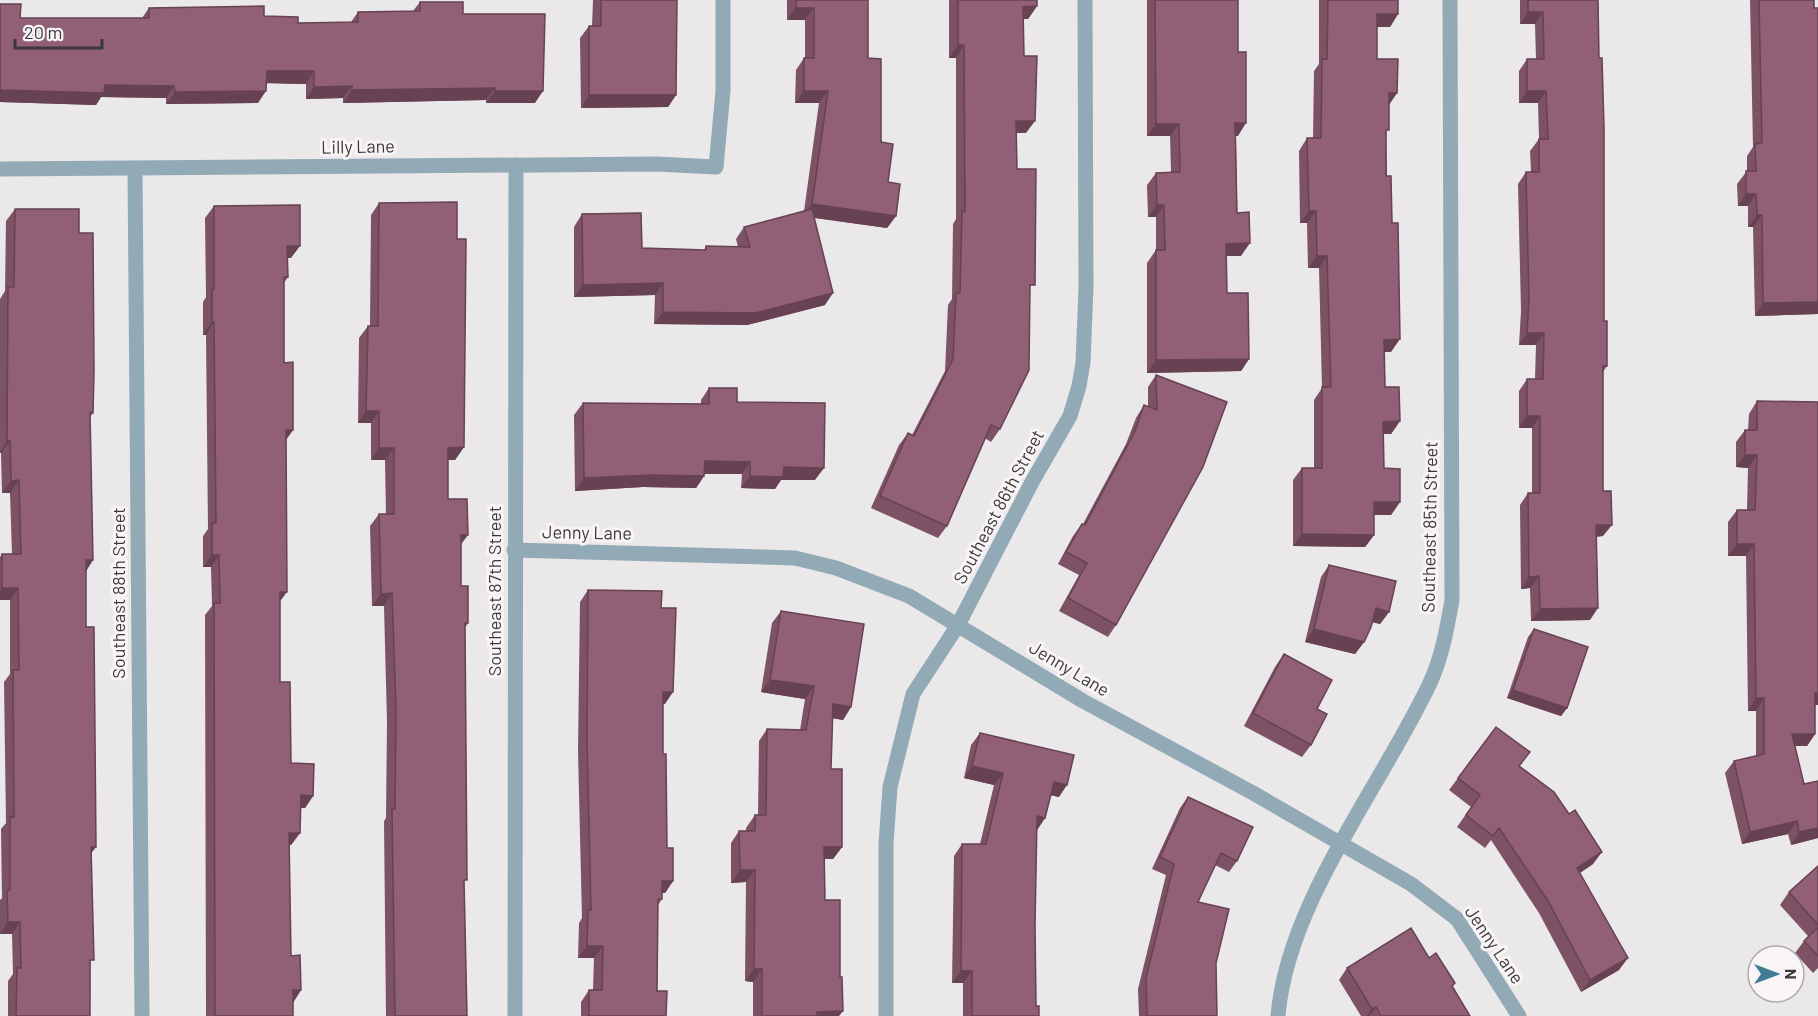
<svg xmlns="http://www.w3.org/2000/svg" width="1818" height="1016" font-family="Barlow,sans-serif">
  <rect width="100%" height="100%" fill="#ebe8e9"/>
  <g fill="none" stroke-linecap="round" stroke-linejoin="round">
    <g stroke="#92aab6" stroke-width="15">
      <polyline points="0,169 656,164 716,167 723,91 723,0"/>
      <polyline points="135,169 142,1016"/>
      <polyline points="514,550 795,558 836,568 909,596 1083,701 1253,793 1411,884 1457,919 1519,1016"/>
      <polyline points="515,1016 516,165"/>
      <polyline points="886,1016 886,844 890,787 913,694 958,625 1032,482 1070,416 1079,386 1083,363 1086,288 1085,0"/>
      <path d="M 1278,1016 C 1287,903 1382,785 1430,683 C 1442,657 1447,628 1452,600 L 1450,0"/>
    </g>
  </g>
  <g fill="#7d5265">
    <polygon points="593,0 677,0 676,95 668,107 581,108 580,38 589,26 592,26"/>
    <polygon points="787,0 868,0 868,58 888,182 896,216 887,228 814,218 825,305 747,325 654,324 655,295 574,297 574,227 582,214 642,248 704,250 706,246 738,247 736,239 744,227 804,211 819,103 795,103 796,70 804,58 805,58 805,20 787,20"/>
    <polygon points="949,0 1037,0 1037,6 1028,19 1023,19 1026,133 1016,133 1017,169 1030,291 1000,429 991,442 985,438 947,526 938,538 871,508 899,445 908,433 912,435 945,371 948,305 952,299 953,224 956,219 956,58 949,58"/>
    <polygon points="1147,0 1238,0 1238,136 1236,136 1237,213 1241,256 1226,256 1227,293 1249,359 1241,371 1147,373 1147,263 1156,250 1156,217 1148,217 1147,185 1156,173 1171,172 1170,136 1147,136"/>
    <polygon points="1319,0 1398,0 1398,14 1390,27 1377,27 1377,59 1397,93 1389,104 1386,135 1391,352 1384,352 1385,387 1400,421 1391,434 1383,434 1384,468 1400,502 1391,515 1374,515 1374,535 1365,547 1293,546 1293,480 1302,468 1314,468 1314,400 1322,388 1319,268 1308,268 1307,223 1300,223 1299,151 1307,138 1313,138 1314,71 1319,64"/>
    <polygon points="1520,0 1598,0 1604,321 1607,366 1603,372 1603,536 1596,537 1590,620 1531,621 1530,588 1521,589 1520,505 1528,493 1532,493 1532,428 1519,428 1519,391 1527,379 1535,379 1536,345 1519,345 1521,311 1518,184 1526,172 1531,172 1530,151 1539,139 1538,103 1519,103 1519,71 1527,59 1536,59 1535,24 1520,24"/>
    <polygon points="1750,0 1814,0 1818,314 1755,316 1753,227 1748,227 1748,206 1738,206 1737,184 1747,171 1747,156 1753,147"/>
    <polygon points="420,2 463,14 535,103 486,103 486,100 343,103 343,98 306,99 306,84 267,83 258,103 166,104 166,98 101,97 96,105 0,102 0,4 20,18 142,18 149,8 264,16 298,23 351,22 358,12 413,11"/>
    <polygon points="379,203 457,239 464,447 455,460 448,460 448,499 461,545 461,586 468,623 465,628 464,884 467,1016 386,1016 384,821 386,818 387,722 384,606 372,606 370,526 379,514 386,514 385,460 371,460 371,423 358,423 359,338 368,326 370,326 371,215"/>
    <polygon points="214,206 291,258 287,258 288,277 284,283 284,363 293,430 286,440 280,602 280,682 291,763 313,796 305,808 300,808 300,833 291,845 289,845 291,956 301,990 293,1002 293,1016 206,1016 205,615 212,606 211,567 203,567 203,536 208,529 206,335 203,335 203,302 206,297 205,218"/>
    <polygon points="15,209 79,233 93,413 90,417 93,560 86,570 86,627 91,854 90,1016 8,1016 8,981 13,974 12,934 0,934 0,900 2,898 1,829 6,823 4,682 10,674 10,600 0,600 0,557 2,554 12,554 10,493 2,493 1,453 0,453 0,299 5,291 6,221"/>
    <polygon points="1156,375 1227,402 1116,625 1108,637 1059,611 1079,575 1058,564 1073,536 1082,524 1083,524 1126,444 1136,418 1144,405 1148,407 1148,387"/>
    <polygon points="709,388 737,402 815,480 781,480 775,489 741,488 742,474 704,474 704,476 696,488 643,487 575,491 574,415 583,403 701,404 701,400"/>
    <polygon points="1757,401 1818,705 1815,705 1815,734 1807,746 1795,746 1804,784 1818,781 1818,838 1791,845 1788,834 1742,844 1725,773 1734,761 1756,756 1756,711 1748,711 1746,556 1728,556 1728,522 1737,510 1747,510 1748,468 1736,467 1736,442 1745,430 1748,430 1749,414"/>
    <polygon points="1329,565 1389,612 1380,624 1373,622 1364,642 1355,654 1305,642 1321,577"/>
    <polygon points="588,590 661,608 665,704 663,704 663,754 667,848 673,881 665,893 662,893 662,899 658,905 657,991 666,1016 581,1016 581,1002 589,990 593,990 594,958 578,958 579,923 582,918 578,751 580,602"/>
    <polygon points="781,611 851,707 843,720 833,718 831,769 842,847 833,859 825,859 825,900 839,1016 753,1016 753,982 745,981 746,882 731,883 731,843 739,831 746,831 746,828 755,815 758,815 759,741 767,729 800,730 805,699 761,692 772,623"/>
    <polygon points="1534,629 1567,708 1561,716 1507,698 1528,637"/>
    <polygon points="1284,654 1317,709 1311,745 1302,757 1244,726 1275,667"/>
    <polygon points="980,733 1059,797 1051,795 1045,818 1037,830 1035,925 1036,1006 1039,1016 963,1016 963,983 952,983 954,856 962,844 980,844 994,785 964,778 971,745"/>
    <polygon points="1520,766 1593,864 1580,873 1619,970 1581,992 1539,913 1491,840 1485,848 1457,827 1471,807 1449,790 1458,778"/>
    <polygon points="1188,797 1237,861 1229,872 1215,865 1198,902 1216,963 1217,1016 1139,1016 1138,989 1166,875 1152,869 1180,808"/>
    <polygon points="1818,866 1818,968 1813,973 1795,953 1804,941 1808,936 1780,905 1789,892"/>
    <polygon points="1429,958 1453,987 1470,1016 1361,1016 1339,980 1347,968"/>
  </g>
  <g fill="#664253">
    <polygon points="1037,6 1028,19 1015,19 1023,7"/>
    <polygon points="796,8 814,8 805,20 787,20"/>
    <polygon points="1528,12 1543,12 1535,24 1520,24"/>
    <polygon points="1377,14 1398,14 1390,27 1368,27"/>
    <polygon points="958,45 964,45 956,58 949,58"/>
    <polygon points="267,71 314,71 306,84 258,83"/>
    <polygon points="105,85 174,86 166,98 101,97 96,105 0,102 0,90"/>
    <polygon points="352,86 343,98 306,99 314,87"/>
    <polygon points="495,88 486,100 343,103 352,90"/>
    <polygon points="266,91 258,103 166,104 175,92"/>
    <polygon points="495,91 543,91 535,103 486,103"/>
    <polygon points="804,91 828,91 819,103 795,103"/>
    <polygon points="1527,91 1546,91 1538,103 1519,103"/>
    <polygon points="1389,93 1397,93 1389,105"/>
    <polygon points="589,95 676,95 668,107 581,108"/>
    <polygon points="1016,121 1035,121 1026,133 1008,133"/>
    <polygon points="1235,123 1246,123 1238,136 1227,136"/>
    <polygon points="1156,124 1179,124 1170,136 1147,136"/>
    <polygon points="1746,194 1756,194 1748,206 1738,206"/>
    <polygon points="812,204 896,216 887,228 803,216"/>
    <polygon points="1157,205 1164,205 1156,217 1148,217"/>
    <polygon points="1309,211 1316,211 1307,223 1300,223"/>
    <polygon points="1757,215 1762,215 1753,227 1748,227"/>
    <polygon points="1250,243 1241,256 1217,256 1226,244"/>
    <polygon points="287,246 300,246 291,258 279,258"/>
    <polygon points="1317,256 1327,256 1319,268 1308,268"/>
    <polygon points="663,283 655,295 574,297 583,285"/>
    <polygon points="833,293 825,305 747,325 654,324 663,312"/>
    <polygon points="1818,302 1818,314 1755,316 1763,303"/>
    <polygon points="212,322 214,322 206,335 203,335"/>
    <polygon points="1527,333 1544,333 1536,345 1519,345"/>
    <polygon points="1400,339 1391,352 1375,352 1384,340"/>
    <polygon points="1249,359 1241,371 1147,373 1156,360"/>
    <polygon points="366,411 379,411 371,423 358,423"/>
    <polygon points="1527,416 1540,416 1532,428 1519,428"/>
    <polygon points="1400,421 1391,434 1374,434 1383,422"/>
    <polygon points="286,430 293,430 284,442"/>
    <polygon points="7,441 10,441 1,453 0,453 0,452"/>
    <polygon points="464,447 455,460 439,460 448,448"/>
    <polygon points="379,448 394,448 385,460 371,460"/>
    <polygon points="1745,455 1757,455 1748,468 1736,467"/>
    <polygon points="705,461 750,462 742,474 696,474"/>
    <polygon points="784,467 824,468 815,480 781,480 775,489 741,488 750,476"/>
    <polygon points="652,475 704,476 696,488 643,487 575,491 584,478"/>
    <polygon points="19,480 10,493 2,493 11,481"/>
    <polygon points="1374,502 1400,502 1391,515 1365,515"/>
    <polygon points="1596,525 1612,525 1603,536 1587,537"/>
    <polygon points="1302,534 1374,535 1365,547 1293,546"/>
    <polygon points="461,535 468,535 459,547"/>
    <polygon points="1737,544 1754,544 1746,556 1728,556"/>
    <polygon points="212,555 219,555 211,567 203,567"/>
    <polygon points="86,560 93,560 85,573"/>
    <polygon points="1539,576 1530,588 1521,589 1529,577"/>
    <polygon points="2,588 18,588 10,600 0,600 0,591"/>
    <polygon points="280,592 287,592 278,604"/>
    <polygon points="392,593 384,606 372,606 381,594"/>
    <polygon points="1376,608 1389,612 1380,624 1367,621"/>
    <polygon points="1598,608 1590,620 1531,621 1540,609"/>
    <polygon points="1314,629 1364,642 1355,654 1305,642"/>
    <polygon points="770,680 814,686 805,699 761,692"/>
    <polygon points="1513,690 1567,708 1561,716 1507,698"/>
    <polygon points="663,692 673,692 665,704 655,704"/>
    <polygon points="1815,693 1818,693 1818,705 1807,705"/>
    <polygon points="1756,698 1764,698 1756,711 1748,711"/>
    <polygon points="833,704 851,707 843,720 825,717"/>
    <polygon points="1792,734 1815,734 1807,746 1784,746"/>
    <polygon points="972,766 1003,773 994,785 964,778"/>
    <polygon points="1054,782 1067,785 1059,797 1045,794"/>
    <polygon points="301,795 313,796 305,808 292,807"/>
    <polygon points="1037,816 1045,818 1037,830"/>
    <polygon points="1797,821 1788,834 1742,844 1750,832"/>
    <polygon points="1818,828 1818,838 1791,845 1799,832"/>
    <polygon points="289,833 300,833 291,845 280,845"/>
    <polygon points="91,847 96,847 87,859"/>
    <polygon points="824,847 842,847 833,859 816,859"/>
    <polygon points="1602,852 1593,864 1569,880 1577,868"/>
    <polygon points="740,870 755,870 746,882 731,883"/>
    <polygon points="662,881 673,881 665,893 653,893"/>
    <polygon points="8,922 20,922 12,934 0,934"/>
    <polygon points="587,946 603,946 594,958 578,958"/>
    <polygon points="1628,958 1619,970 1581,992 1590,980"/>
    <polygon points="754,969 762,969 753,982 745,981"/>
    <polygon points="961,971 972,971 963,983 952,983"/>
    <polygon points="293,990 301,990 293,1003"/>
    <polygon points="1376,1007 1369,1016 1367,1016 1372,1009"/>
    <polygon points="843,1011 839,1016 814,1016 817,1012"/>
  </g>
  <g fill="#915f76" stroke="#664253" stroke-width="1.5">
    <polygon points="601,0 677,0 676,95 589,95 589,26 601,26"/>
    <polygon points="796,0 868,0 868,58 881,59 881,142 893,144 888,182 900,184 896,216 812,204 828,91 804,91 804,58 814,58 814,8 796,8"/>
    <polygon points="958,0 1037,0 1037,6 1023,7 1024,56 1037,56 1035,121 1016,121 1017,169 1036,169 1035,285 1030,285 1029,370 1000,429 991,425 947,526 880,496 908,433 914,436 953,359 956,293 960,293 962,211 965,212 964,45 958,45"/>
    <polygon points="1155,0 1238,0 1238,52 1246,52 1246,123 1235,123 1237,213 1249,212 1250,243 1226,244 1227,293 1248,293 1249,359 1156,360 1156,250 1165,250 1164,205 1157,205 1156,173 1180,172 1179,124 1156,124"/>
    <polygon points="1328,0 1398,0 1398,14 1377,14 1377,59 1398,59 1397,93 1389,93 1389,130 1386,130 1386,176 1391,176 1392,223 1398,223 1400,339 1384,340 1385,387 1399,387 1400,421 1383,422 1384,468 1400,469 1400,502 1374,502 1374,535 1302,534 1302,468 1322,468 1322,387 1331,387 1327,256 1317,256 1316,211 1309,211 1307,138 1321,138 1322,59 1327,59"/>
    <polygon points="1528,0 1598,0 1599,58 1602,58 1604,128 1604,321 1607,321 1607,366 1603,366 1603,491 1611,491 1612,525 1596,525 1598,608 1540,609 1539,576 1529,577 1528,493 1540,493 1540,416 1527,416 1527,379 1543,379 1544,333 1527,333 1529,299 1526,172 1539,172 1539,139 1548,139 1546,91 1527,91 1527,59 1544,59 1543,12 1528,12"/>
    <polygon points="1759,0 1814,0 1814,8 1818,8 1818,302 1763,303 1762,215 1757,215 1756,194 1746,194 1746,171 1756,171 1755,144 1762,143"/>
    <polygon points="420,2 463,2 463,14 545,14 543,91 495,91 495,88 352,90 352,86 314,87 314,71 267,71 266,91 175,92 174,86 105,85 104,93 0,90 0,4 21,4 20,18 149,18 149,8 264,6 264,16 298,17 298,23 358,22 358,12 420,11"/>
    <polygon points="457,202 457,239 466,239 464,447 448,448 448,499 467,499 468,535 461,535 461,586 468,586 468,623 465,623 467,880 464,880 467,1016 395,1016 392,809 395,809 396,709 392,593 381,594 379,514 394,514 394,448 379,448 379,411 366,411 368,326 378,326 379,203"/>
    <polygon points="300,205 300,246 287,246 288,277 284,277 284,363 293,362 293,430 286,430 287,592 280,592 280,682 290,682 291,763 314,764 313,796 301,795 300,833 289,833 291,956 300,955 301,990 293,990 293,1016 215,1016 214,603 220,603 219,555 212,555 212,523 216,523 214,322 212,322 212,289 214,289 214,206"/>
    <polygon points="15,209 79,209 79,233 93,233 94,370 93,413 90,412 93,560 86,560 86,627 94,627 96,847 91,847 94,960 90,960 90,1016 16,1016 17,968 21,968 20,922 8,922 7,891 10,890 10,817 14,817 13,670 19,670 18,588 2,588 2,554 21,554 19,480 11,481 10,441 7,441 8,287 14,287"/>
    <polygon points="812,209 833,293 755,313 663,312 663,283 583,285 582,214 641,213 642,248 706,250 706,246 750,247 744,227"/>
    <polygon points="1156,375 1227,402 1203,467 1116,625 1068,598 1087,563 1066,552 1082,524 1085,525 1135,431 1144,405 1157,410"/>
    <polygon points="709,388 737,388 737,402 825,403 824,468 784,467 783,477 750,476 750,462 705,461 704,476 652,475 584,478 583,403 709,404"/>
    <polygon points="1757,401 1818,402 1818,693 1815,693 1815,734 1792,734 1804,784 1818,781 1818,828 1799,832 1797,821 1750,832 1734,761 1764,754 1764,698 1756,698 1754,544 1737,544 1737,510 1755,510 1757,455 1745,455 1745,430 1757,430"/>
    <polygon points="1329,565 1396,581 1389,612 1376,608 1371,627 1364,642 1314,629"/>
    <polygon points="588,590 662,591 661,608 676,608 673,692 663,692 663,754 666,754 667,848 673,848 673,881 662,881 662,899 658,899 657,991 667,991 666,1016 589,1016 589,990 602,990 603,946 587,946 588,910 591,910 587,739"/>
    <polygon points="781,611 864,624 851,707 833,704 831,769 842,769 842,847 824,847 825,900 840,900 840,977 842,977 843,1011 817,1012 817,1016 762,1016 762,969 754,969 755,870 740,870 739,831 755,831 755,815 766,815 767,729 806,730 814,686 770,680"/>
    <polygon points="1534,629 1588,647 1567,708 1513,690"/>
    <polygon points="1284,654 1332,680 1317,709 1327,714 1311,745 1253,713"/>
    <polygon points="1496,727 1530,752 1519,766 1554,792 1569,814 1575,810 1602,852 1577,868 1628,958 1590,980 1548,901 1499,828 1493,836 1466,815 1480,795 1458,778"/>
    <polygon points="980,733 1074,755 1067,785 1054,782 1045,818 1037,816 1035,925 1036,1006 1039,1006 1039,1016 972,1016 972,971 961,971 962,844 986,844 1003,773 972,766"/>
    <polygon points="1188,797 1253,827 1237,861 1221,853 1198,902 1229,909 1216,963 1217,1016 1147,1016 1146,978 1174,864 1160,857"/>
    <polygon points="1818,866 1818,925 1789,892"/>
    <polygon points="1818,927 1818,956 1804,941"/>
    <polygon points="1411,928 1429,958 1436,953 1455,983 1452,986 1470,1016 1381,1016 1376,1007 1372,1009 1347,968"/>
  </g>
  <g text-anchor="middle" stroke-width="6" stroke-linejoin="round" paint-order="stroke">
    <g font-size="18" fill="#3b3a3a" stroke="#f9f5f7">
      <text transform="translate(358 147) rotate(-1)" y="6">Lilly Lane</text>
      <text transform="translate(999 507) rotate(-62)" y="6">Southeast 86th Street</text>
      <text transform="translate(1430 527) rotate(-89)" y="6">Southeast 85th Street</text>
      <text transform="translate(587 533) rotate(1)" y="6">Jenny Lane</text>
      <text transform="translate(495 591) rotate(-90)" y="6">Southeast 87th Street</text>
      <text transform="translate(119 593) rotate(-90)" y="6">Southeast 88th Street</text>
      <text transform="translate(1069 669) rotate(31)" y="6">Jenny Lane</text>
      <text transform="translate(1494 945) rotate(56)" y="6">Jenny Lane</text>
    </g>
  </g>
  <g transform="translate(1776 974) rotate(90)"><circle r="28" fill="#f9f5f7" stroke="#adaaab" stroke-width="1.5"/>
  <path d="M0-4.5L10 22L0 15L-10 22Z" fill="#407a93"/>
  <text y="-9" font-size="16" font-weight="bold" text-anchor="middle" fill="#3b3a3a">N</text>
  </g>
  <path d="M15 39v9h87v-9" fill="none" stroke="#3b3a3a" stroke-width="3"/>
  <text x="24" y="39" font-size="18" fill="#3b3a3a" stroke="#f9f5f7" stroke-width="4.5" paint-order="stroke">20 m</text>
</svg>
